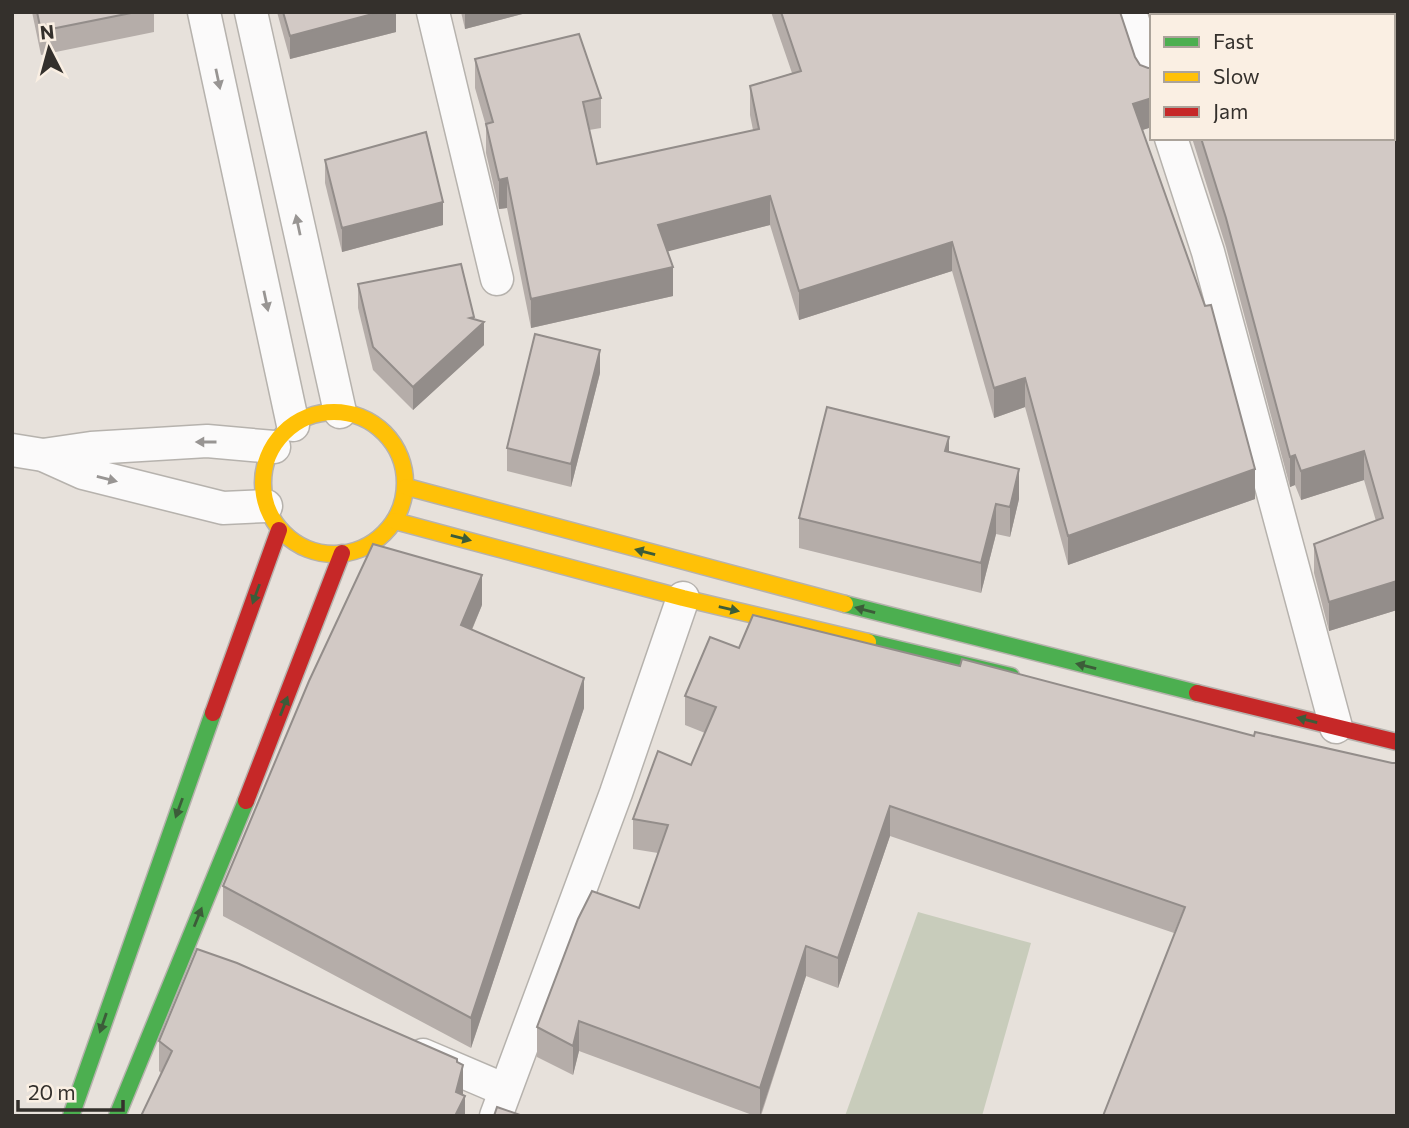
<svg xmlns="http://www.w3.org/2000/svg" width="1409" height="1128" font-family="Commissioner,sans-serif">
  <rect width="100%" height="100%" fill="#e7e1db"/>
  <polygon fill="#c8ccbb" points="918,912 1031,943 982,1116 845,1116"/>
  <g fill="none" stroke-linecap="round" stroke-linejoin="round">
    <defs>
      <g id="street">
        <polyline points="204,12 293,425"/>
        <polyline points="251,12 340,412"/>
        <polyline points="433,12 497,279"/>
        <polyline points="1130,12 1152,80"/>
        <polyline points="1379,12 1380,16"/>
        <polyline points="1171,138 1208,252 1336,727"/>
        <polyline points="12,450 43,455 83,473 223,508 266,506"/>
        <polyline points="43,455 91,448 207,441 274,447"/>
        <polyline points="423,1055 505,1090"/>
        <polyline points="496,1116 616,793 683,598"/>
      </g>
      <g id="fast">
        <polyline points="845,604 1197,693"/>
        <polyline points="868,642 1011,676"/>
        <polyline points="71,1116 213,713"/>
        <polyline points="117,1116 246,801"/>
      </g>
      <g id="slow">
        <circle cx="334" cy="483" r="71"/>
        <polyline points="407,487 845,604"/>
        <polyline points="395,521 683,598 868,642"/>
      </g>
      <g id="jam">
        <polyline points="1197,693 1397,742"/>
        <polyline points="213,713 279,530"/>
        <polyline points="246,801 342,553"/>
      </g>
    </defs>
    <use href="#street" stroke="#b6b2ad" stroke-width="35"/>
    <use href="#fast" stroke="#b6b2ad" stroke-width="19"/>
    <use href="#slow" stroke="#b6b2ad" stroke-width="19"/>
    <use href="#jam" stroke="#b6b2ad" stroke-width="19"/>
    <use href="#street" stroke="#fbfafa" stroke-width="32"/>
    <use href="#fast" stroke="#4caf50" stroke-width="16"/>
    <use href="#slow" stroke="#ffc107" stroke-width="16"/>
    <use href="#jam" stroke="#c62828" stroke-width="16"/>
  </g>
  <g fill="#b5ada9">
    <polygon points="32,12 154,12 154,32 41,55"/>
    <polygon points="277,12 396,12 396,32 290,59"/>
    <polygon points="461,12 530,12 465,29"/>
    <polygon points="771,12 1120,12 1135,57 1140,65 1148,68 1152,68 1152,127 1142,130 1255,499 1068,565 1025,407 994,418 952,271 799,320 770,225 667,251 673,296 531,328 507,208 499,209 486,153 486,126 475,88 475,59 601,98 601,128 589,130 597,164 753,130 750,115 750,86 792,73"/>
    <polygon points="1149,12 1370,12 1370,16 1152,16 1152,20"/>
    <polygon points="1192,138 1393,138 1397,610 1329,631 1314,573 1314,544 1376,521 1364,480 1301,500 1295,485 1290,487 1226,247"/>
    <polygon points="325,160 443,225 342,252 325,183"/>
    <polygon points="358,284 474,319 484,345 413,410 373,370 358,308"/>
    <polygon points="600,373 571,487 507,471 507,448"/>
    <polygon points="949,452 1019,499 1010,537 996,534 981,593 799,548 799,518"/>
    <polygon points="482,605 472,630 584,708 471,1048 223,916 223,886"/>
    <polygon points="739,648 960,666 1254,736 1174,933 890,836 838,988 806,976 761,1116 755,1116 579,1051 573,1075 537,1057 537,1027 639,908 658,853 633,849 633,819 691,765 705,733 685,725 685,696"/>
    <polygon points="159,1041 457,1063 465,1116 161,1073 159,1071"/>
  </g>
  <g fill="#938d8a">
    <polygon points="380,12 396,12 396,32 290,59 290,36"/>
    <polygon points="465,12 530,12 465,29"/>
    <polygon points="1152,98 1152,127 1133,133 1133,104"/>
    <polygon points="507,178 507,208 499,209 499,180"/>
    <polygon points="770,196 770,225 658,254 658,225"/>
    <polygon points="443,202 443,225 342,252 342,228"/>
    <polygon points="952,242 952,271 799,320 799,291"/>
    <polygon points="673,267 673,296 531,328 531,299"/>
    <polygon points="474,317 474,331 484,322 484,345 413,410 413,387 470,318"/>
    <polygon points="600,350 600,373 571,487 571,464"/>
    <polygon points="1025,378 1025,407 994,418 994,388"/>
    <polygon points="949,437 949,467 945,451"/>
    <polygon points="1364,451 1364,480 1301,500 1301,471"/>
    <polygon points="1295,455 1295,485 1290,487 1290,457"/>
    <polygon points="1019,469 1019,499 1010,537 1010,507"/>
    <polygon points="1255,469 1255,499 1068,565 1068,536"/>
    <polygon points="996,504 996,534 981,593 981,563"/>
    <polygon points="482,575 482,605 461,655 461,625"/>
    <polygon points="1397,581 1397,610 1329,631 1329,602"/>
    <polygon points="584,678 584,708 471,1048 471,1018"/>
    <polygon points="890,806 890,836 838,988 838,958"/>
    <polygon points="806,946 806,976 760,1116 760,1088"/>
    <polygon points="579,1021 579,1051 573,1075 573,1046"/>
    <polygon points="457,1059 457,1086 463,1065 463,1095 465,1096 465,1116 455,1116"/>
  </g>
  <g fill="#d2c9c5" stroke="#938d8a" stroke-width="2">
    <polygon points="37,12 136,12 41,31"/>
    <polygon points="283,12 380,12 290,36"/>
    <polygon points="781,12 1120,12 1135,57 1140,65 1148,68 1152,68 1152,98 1133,104 1205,306 1211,305 1255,469 1068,536 1025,378 994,388 952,242 799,291 770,196 658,225 673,267 531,299 507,178 499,180 486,124 493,122 475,59 579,34 601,98 583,102 597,164 759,129 750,86 801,71"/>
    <polygon points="1159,12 1368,12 1369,16 1160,16"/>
    <polygon points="1393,56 1397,56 1397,126 1394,127 1397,136 1397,581 1329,602 1314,544 1383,518 1364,451 1301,471 1295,455 1290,457 1226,218 1201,138 1393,138"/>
    <polygon points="426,132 443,202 342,228 325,160"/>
    <polygon points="461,264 474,317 470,318 484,322 413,387 373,347 358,284"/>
    <polygon points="535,334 600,350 571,464 507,448"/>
    <polygon points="827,407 949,437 945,451 1019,469 1010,507 996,504 981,563 799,518"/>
    <polygon points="373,544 482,575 461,625 584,678 471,1018 223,886 309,681"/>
    <polygon points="753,615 960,666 962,659 1254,736 1255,732 1392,763 1397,763 1397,1116 1103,1116 1185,907 890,806 838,958 806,946 760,1088 579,1021 573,1046 537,1027 578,919 592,891 639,908 668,825 633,819 658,751 691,765 716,707 685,696 710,637 739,648"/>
    <polygon points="197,949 237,963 457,1059 457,1062 463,1065 456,1092 465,1096 455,1116 141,1116 172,1051 159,1041"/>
    <polygon points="497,1107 523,1116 494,1116"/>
  </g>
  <defs><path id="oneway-solid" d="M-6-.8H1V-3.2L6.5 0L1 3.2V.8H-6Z" transform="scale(1.75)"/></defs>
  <g fill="#989593">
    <use href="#oneway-solid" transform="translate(218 79) rotate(78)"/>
    <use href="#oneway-solid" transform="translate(298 225) rotate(-102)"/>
    <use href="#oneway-solid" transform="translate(266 301) rotate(78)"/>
    <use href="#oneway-solid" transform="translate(206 442) rotate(-180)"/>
    <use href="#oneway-solid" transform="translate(107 479) rotate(14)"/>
  </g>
  <g fill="#3c5c39">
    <use href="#oneway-solid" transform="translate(461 538) rotate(14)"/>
    <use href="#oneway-solid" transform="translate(645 552) rotate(-165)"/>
    <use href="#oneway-solid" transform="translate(256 594) rotate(110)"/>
    <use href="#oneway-solid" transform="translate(729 609) rotate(13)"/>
    <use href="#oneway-solid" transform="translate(865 610) rotate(-165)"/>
    <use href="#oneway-solid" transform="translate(1086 666) rotate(-166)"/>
    <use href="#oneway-solid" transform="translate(284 706) rotate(-69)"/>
    <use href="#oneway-solid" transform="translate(1307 720) rotate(-166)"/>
    <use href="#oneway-solid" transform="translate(179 808) rotate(110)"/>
    <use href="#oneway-solid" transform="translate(198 917) rotate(-68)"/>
    <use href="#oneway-solid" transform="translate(103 1023) rotate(109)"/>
  </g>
  <rect width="1409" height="1128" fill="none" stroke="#34302c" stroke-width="28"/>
  <rect x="1150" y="14" width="245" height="126" fill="#faefe3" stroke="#aba39a" stroke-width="2"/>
  <rect x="1164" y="37" width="35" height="10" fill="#4caf50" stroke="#aba39a" stroke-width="2"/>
  <text x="1213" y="49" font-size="21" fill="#34302c">Fast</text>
  <rect x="1164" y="72" width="35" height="10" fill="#ffc107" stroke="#aba39a" stroke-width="2"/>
  <text x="1213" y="84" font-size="21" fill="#34302c">Slow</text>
  <rect x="1164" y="107" width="35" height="10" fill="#c62828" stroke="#aba39a" stroke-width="2"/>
  <text x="1213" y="119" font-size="21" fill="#34302c">Jam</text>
  <g transform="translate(49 49) rotate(354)" stroke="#faefe3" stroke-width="5" paint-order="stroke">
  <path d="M0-5L12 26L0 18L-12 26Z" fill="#34302c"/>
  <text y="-10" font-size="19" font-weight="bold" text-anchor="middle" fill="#34302c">N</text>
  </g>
  <path d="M18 1100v10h105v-10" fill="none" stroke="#34302c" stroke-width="3.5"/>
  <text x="28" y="1100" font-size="21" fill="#34302c" stroke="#faefe3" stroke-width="5" paint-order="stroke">20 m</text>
</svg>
